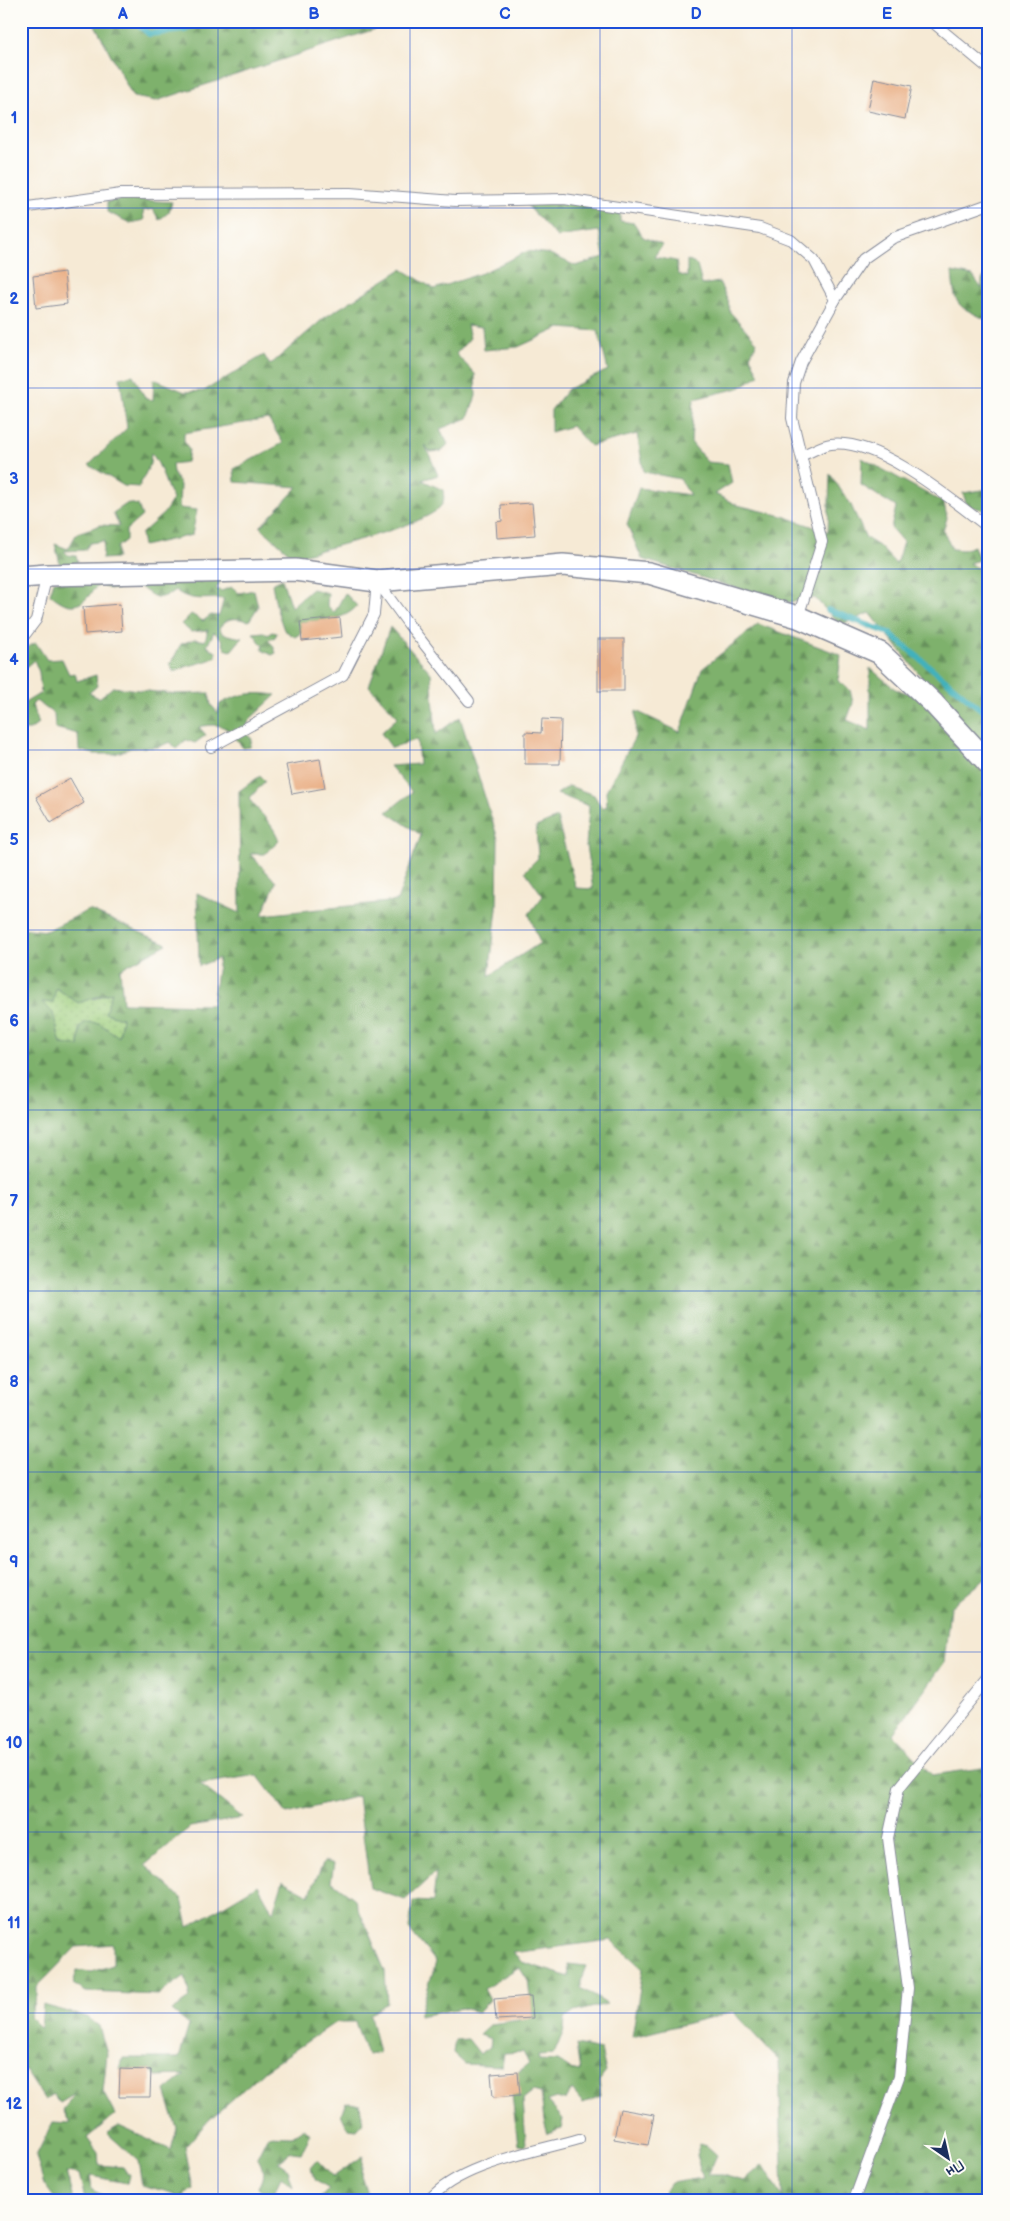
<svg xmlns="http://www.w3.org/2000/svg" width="1010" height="2221" font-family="'Balsamiq Sans',sans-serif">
  <defs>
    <pattern id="grass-dots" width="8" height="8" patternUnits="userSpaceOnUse" patternTransform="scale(1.25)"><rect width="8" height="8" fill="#9dce7d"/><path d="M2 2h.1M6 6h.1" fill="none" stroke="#87b16e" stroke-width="1.8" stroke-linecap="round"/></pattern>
    <pattern id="forest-firs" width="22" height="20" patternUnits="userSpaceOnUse" patternTransform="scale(1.25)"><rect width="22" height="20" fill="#7eb16c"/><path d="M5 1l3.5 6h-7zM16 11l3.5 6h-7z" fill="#66905c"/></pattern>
  </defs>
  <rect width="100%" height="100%" fill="#fdfcf7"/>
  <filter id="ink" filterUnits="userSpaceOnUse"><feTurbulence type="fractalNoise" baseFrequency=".02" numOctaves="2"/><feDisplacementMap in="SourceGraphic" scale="10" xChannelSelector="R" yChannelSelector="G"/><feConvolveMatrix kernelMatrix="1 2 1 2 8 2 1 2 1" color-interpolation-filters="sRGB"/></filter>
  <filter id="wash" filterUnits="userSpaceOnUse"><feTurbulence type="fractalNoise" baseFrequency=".0096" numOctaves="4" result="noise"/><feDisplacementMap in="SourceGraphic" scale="20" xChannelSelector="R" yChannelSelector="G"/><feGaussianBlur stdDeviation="1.12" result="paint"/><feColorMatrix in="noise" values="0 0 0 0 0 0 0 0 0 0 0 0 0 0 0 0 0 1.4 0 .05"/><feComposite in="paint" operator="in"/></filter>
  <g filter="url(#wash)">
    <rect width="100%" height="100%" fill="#f6ead5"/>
    <polygon fill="url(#grass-dots)" stroke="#5c7e6e" points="56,987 94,999 112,992 122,1018 119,1038 99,1023 80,1027 79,1046 61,1044 58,1033 41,1001"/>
    <g fill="url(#forest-firs)" stroke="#4c7065" fill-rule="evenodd">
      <polygon points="87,21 400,21 156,101 133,97 94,23"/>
      <polygon points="123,199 172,202 169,212 159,220 153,209 143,211 144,220 130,223 107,212 107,202"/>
      <path d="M 563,201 L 620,212 L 620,221 L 634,223 L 643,237 L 662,245 L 654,257 L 676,261 L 678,274 L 687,277 L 687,260 L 697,265 L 702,285 L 719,282 L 728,301 L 730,312 L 757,342 L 750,356 L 759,375 L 739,388 L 694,399 L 691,442 L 707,462 L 728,464 L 732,483 L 715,494 L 737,505 L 783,516 L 828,532 L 830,474 L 851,505 L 866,538 L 879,546 L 896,564 L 903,542 L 891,528 L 896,507 L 861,485 L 862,458 L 944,503 L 947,518 L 943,531 L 952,549 L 963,550 L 974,546 L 979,560 L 969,563 L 984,572 L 989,581 L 985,588 L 989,591 L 989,625 L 981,627 L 984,638 L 989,641 L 989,1575 L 950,1607 L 944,1663 L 893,1734 L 932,1775 L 989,1767 L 989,2200 L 659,2200 L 671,2183 L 703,2178 L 696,2155 L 700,2144 L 707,2146 L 717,2155 L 708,2175 L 722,2175 L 744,2181 L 763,2164 L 783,2198 L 779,2061 L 733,2012 L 632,2037 L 643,1969 L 611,1940 L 512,1953 L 522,1962 L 569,1977 L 568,1964 L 586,1966 L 581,1979 L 581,1988 L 607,2004 L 574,2012 L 565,2019 L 564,2030 L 554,2054 L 538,2055 L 539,2060 L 558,2061 L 570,2069 L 580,2071 L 576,2045 L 601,2050 L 606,2072 L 599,2081 L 601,2096 L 583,2103 L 572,2090 L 565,2100 L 556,2098 L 547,2101 L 563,2119 L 561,2129 L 548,2134 L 544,2121 L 541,2093 L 533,2091 L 523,2099 L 526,2146 L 518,2145 L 512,2095 L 518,2072 L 529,2064 L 523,2052 L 504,2053 L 502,2066 L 465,2064 L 453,2053 L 455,2040 L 468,2039 L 480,2054 L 490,2047 L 491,2039 L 479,2035 L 491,2024 L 533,2018 L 528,1981 L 519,1967 L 484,1989 L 490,2000 L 478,2012 L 462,2008 L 419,2016 L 436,1962 L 409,1929 L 413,1901 L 433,1902 L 436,1872 L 405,1900 L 370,1888 L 358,1796 L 287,1814 L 257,1775 L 200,1784 L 243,1818 L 190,1827 L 145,1865 L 182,1899 L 188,1927 L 258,1885 L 273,1912 L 283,1881 L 309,1895 L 324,1861 L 334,1864 L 331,1881 L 354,1898 L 385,1971 L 387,2003 L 370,2015 L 379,2053 L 367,2055 L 355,2022 L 336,2022 L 265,2070 L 209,2120 L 185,2147 L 193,2189 L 184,2195 L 186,2200 L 170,2200 L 176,2194 L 142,2185 L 138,2161 L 107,2133 L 119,2126 L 171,2150 L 177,2128 L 165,2091 L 185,2075 L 156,2076 L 151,2070 L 120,2069 L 123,2058 L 179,2058 L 189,2025 L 172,2011 L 190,1999 L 185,1976 L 158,1995 L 86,1992 L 73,1984 L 77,1970 L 91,1972 L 113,1965 L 113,1944 L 76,1947 L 37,1987 L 37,1996 L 30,2017 L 41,2028 L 43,2005 L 86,2017 L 99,2026 L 107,2054 L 103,2092 L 115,2115 L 87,2138 L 98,2153 L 99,2165 L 123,2167 L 129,2175 L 127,2183 L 90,2176 L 92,2190 L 113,2200 L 87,2200 L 84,2195 L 79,2174 L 66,2172 L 73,2200 L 56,2200 L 44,2184 L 36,2156 L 53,2122 L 70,2123 L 63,2110 L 75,2094 L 60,2103 L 53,2094 L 45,2100 L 21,2064 L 21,928 L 46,931 L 89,910 L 167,944 L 120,969 L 123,1003 L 212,1005 L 219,958 L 199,966 L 197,893 L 240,913 L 239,791 L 260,776 L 265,781 L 249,799 C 259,812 275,826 279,841 L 265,854 L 250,854 L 276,882 L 262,915 L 397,901 L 421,835 L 387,812 L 412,792 L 390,766 L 419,764 L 417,739 L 392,748 L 381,733 L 398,717 L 369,686 L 390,627 L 431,673 L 436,734 L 460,717 L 498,839 L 497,909 L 489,976 L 540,943 L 529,914 L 543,896 L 525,871 L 538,858 L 536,827 L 557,818 L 576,888 L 593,889 L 586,846 L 589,806 L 557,794 L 569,786 L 594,795 L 602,808 L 607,806 L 606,791 L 635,737 L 636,711 L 680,732 L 702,669 L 758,624 L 841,655 L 838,681 L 850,690 L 853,703 L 847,720 L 870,730 L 870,668 L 895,689 L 914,695 L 921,676 L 870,613 L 840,625 L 815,598 L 784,603 L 642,559 L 627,524 L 639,488 L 690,495 L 680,479 L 644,472 L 637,434 L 590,446 L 572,426 L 551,432 L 551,410 L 568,389 L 608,370 L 598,331 L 560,328 L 518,347 L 484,350 L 482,327 L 467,325 L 470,338 L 456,354 L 475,374 L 476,396 L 468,418 L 440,429 L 448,444 L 442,451 L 430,452 L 425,445 L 438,475 L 422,480 L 443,490 C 444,498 445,502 439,508 C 423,526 323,549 294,557 L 260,527 L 298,487 L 235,482 L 234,469 L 283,443 L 268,419 L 184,433 L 184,441 L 189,450 L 187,462 L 172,464 L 173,473 L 180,485 L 179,508 L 197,510 L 192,535 L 143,546 L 141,534 L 164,513 L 173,499 C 164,484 162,465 151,453 L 150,464 L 139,487 L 124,486 L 89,465 L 127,428 L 120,378 L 133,375 L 146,399 L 153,400 L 154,379 L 185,392 L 204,391 L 264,355 L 270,365 L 324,318 L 402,269 L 434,289 L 482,273 L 528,251 L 550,254 L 576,266 L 604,257 L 599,231 L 557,237 L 526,204 ZM 56,988 L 78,1003 L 112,992 L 105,1013 L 122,1018 L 119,1037 L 99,1023 L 86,1022 L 80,1027 L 79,1046 L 61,1044 L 53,1013 L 42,1002 L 53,1003 Z"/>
      <path d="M 989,269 L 989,320 L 988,321 C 957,304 955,310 952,272 L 973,276 L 982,289 L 982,280 Z"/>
      <polygon points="989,489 989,516 981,509 967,506 963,493"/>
      <polygon points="128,503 138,505 142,516 126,530 126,540 117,547 117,558 102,559 104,541 90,543 85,550 64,551 68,555 76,556 78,562 61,568 55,544 68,549 77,533 101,525 119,526 113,513"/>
      <path d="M 99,577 L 109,585 L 131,581 L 222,578 L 216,589 L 221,591 L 232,587 L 239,593 L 254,590 L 258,607 L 249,621 C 236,618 228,616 219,628 L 223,634 L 242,638 L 231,651 L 225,649 L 222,640 L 214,632 L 207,646 L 216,652 L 216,657 C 201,665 190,663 174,672 L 170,665 L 181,644 L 195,639 L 205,641 L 208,630 L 191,632 L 181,624 L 191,614 L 203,621 L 211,615 L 219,616 L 224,599 C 206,597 191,603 175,590 C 155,605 153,594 135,584 C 122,589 112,592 100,585 C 93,588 91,594 86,599 C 73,611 61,603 50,594 L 54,581 Z"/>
      <path d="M 282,579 L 291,607 L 312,589 L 328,593 L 327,605 L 334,613 L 345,593 L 357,606 C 343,622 320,620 300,622 L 301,633 L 295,637 L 284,630 L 277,610 L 272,584 Z"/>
      <polygon points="264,632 268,635 272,632 277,633 275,637 268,640 273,645 276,653 272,655 262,650 263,646 253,633"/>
      <path d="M 36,643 L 47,660 L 62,659 L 69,674 L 75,673 L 77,681 L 96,675 L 97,686 L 89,693 L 99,698 L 113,687 L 174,694 L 209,693 L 211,705 L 218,713 L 220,704 C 240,693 254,692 276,695 L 249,720 L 245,733 L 252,739 L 250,747 L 243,748 C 229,729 224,721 199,727 L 206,735 L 195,743 L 186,740 L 176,749 L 170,742 L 158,747 L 131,748 L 115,754 L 94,754 L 79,750 L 78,734 L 55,728 L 54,714 L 36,701 L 32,705 L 38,724 L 30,730 L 21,730 L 21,705 L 41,693 L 39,672 L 34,660 L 21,671 L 21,650 Z"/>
      <polygon points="346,2102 360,2105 363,2123 357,2130 348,2129 341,2114"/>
      <path d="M 303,2129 L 311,2134 L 301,2153 L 291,2152 L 278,2162 L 288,2169 L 293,2187 L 281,2176 L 275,2191 L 267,2194 L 258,2187 C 265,2176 264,2168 257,2157 L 268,2135 L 292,2136 Z"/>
      <polygon points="363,2156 361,2175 369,2200 341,2197 341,2200 318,2200 329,2188 316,2180 310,2168 317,2160 333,2177"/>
    </g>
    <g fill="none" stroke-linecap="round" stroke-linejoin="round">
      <g stroke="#42b1bb" stroke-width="6">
        <polyline points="134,21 149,34 185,30 200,21"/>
        <polyline points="828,610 889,633 989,716"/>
      </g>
    </g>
    <g id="blocks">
      <g fill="#eab188">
        <polygon points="874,78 912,86 905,119 868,111"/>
        <polygon points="64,272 67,304 36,308 33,276"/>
        <polygon points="532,503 535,535 497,538 496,522 502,521 501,505"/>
        <polygon points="120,604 122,631 85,634 83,607"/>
        <polygon points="340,618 342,637 302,641 300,622"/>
        <rect x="598" y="639" width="26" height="52"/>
        <polygon points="542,719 561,720 560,764 525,764 525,732 541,733"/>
        <polygon points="320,759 325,788 292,794 286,765"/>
        <polygon points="70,778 84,803 51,823 36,797"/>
        <polygon points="531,1996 533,2018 496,2020 494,1999"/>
        <polygon points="120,2069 151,2070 150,2097 119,2097"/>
        <polygon points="518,2072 520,2095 493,2097 491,2074"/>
        <polygon points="620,2109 654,2115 648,2145 614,2139"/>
      </g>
    </g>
  </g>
  <g filter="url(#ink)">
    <use href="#blocks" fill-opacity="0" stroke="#888c9a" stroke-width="1"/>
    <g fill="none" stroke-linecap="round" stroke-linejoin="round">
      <defs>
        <g id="lane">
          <polyline points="931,21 989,69"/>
          <polyline points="21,208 121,194 350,193 455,201 564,199 760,228 791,240 814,260 835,300"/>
          <path d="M 802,455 C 811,452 822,445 831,444 C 879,438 952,500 989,528"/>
          <polyline points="377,581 409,625 469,701"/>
          <polyline points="798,617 822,542 792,418 794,383 801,362 835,300 863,259 893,238 989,204"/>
          <polyline points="21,640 36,620 47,575"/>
          <polyline points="211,747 343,675 374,614 377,581"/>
          <path d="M 429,2200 C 459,2164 534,2152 579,2139"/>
          <polyline points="854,2200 899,2077 908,1988 888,1838 899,1788 989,1678"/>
        </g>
        <polyline id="street" points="21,577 47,575 295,570 377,581 563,565 649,573 798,617 880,653 934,704 989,764"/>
      </defs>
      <use href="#lane" stroke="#888c9a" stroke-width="12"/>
      <use href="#street" stroke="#888c9a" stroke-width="24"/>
      <use href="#lane" stroke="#fff" stroke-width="10"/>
      <use href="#street" stroke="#fff" stroke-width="21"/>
    </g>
  </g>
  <path fill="none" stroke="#1d4ed8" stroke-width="1" stroke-opacity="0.55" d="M 218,21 L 218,2200M 410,21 L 410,2200M 600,21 L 600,2200M 792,21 L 792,2200M 21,208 L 989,208M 21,388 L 989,388M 21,569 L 989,569M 21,750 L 989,750M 21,930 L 989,930M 21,1110 L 989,1110M 21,1291 L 989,1291M 21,1472 L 989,1472M 21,1652 L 989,1652M 21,1832 L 989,1832M 21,2013 L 989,2013"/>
  <rect width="1010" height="2221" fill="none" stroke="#fdfcf7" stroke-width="55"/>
  <g transform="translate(948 2158) rotate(146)" stroke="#fdfcf7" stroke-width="4" paint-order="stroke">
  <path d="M0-4L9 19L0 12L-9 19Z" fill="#1b2f5e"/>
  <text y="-8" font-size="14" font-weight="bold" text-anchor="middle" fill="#1b2f5e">Пн</text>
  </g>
  <rect x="28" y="28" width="954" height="2166" fill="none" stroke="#1d4ed8" stroke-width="2"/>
  <g font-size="16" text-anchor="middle" font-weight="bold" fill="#1d4ed8">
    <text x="123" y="19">A</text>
    <text x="314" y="19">B</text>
    <text x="505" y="19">C</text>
    <text x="696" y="19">D</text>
    <text x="887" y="19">E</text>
    <text x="14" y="123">1</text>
    <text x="14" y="304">2</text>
    <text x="14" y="484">3</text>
    <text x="14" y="665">4</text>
    <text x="14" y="845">5</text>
    <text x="14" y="1026">6</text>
    <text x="14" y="1206">7</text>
    <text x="14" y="1387">8</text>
    <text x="14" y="1567">9</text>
    <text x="14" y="1748">10</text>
    <text x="14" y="1928">11</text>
    <text x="14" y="2109">12</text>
  </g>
</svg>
